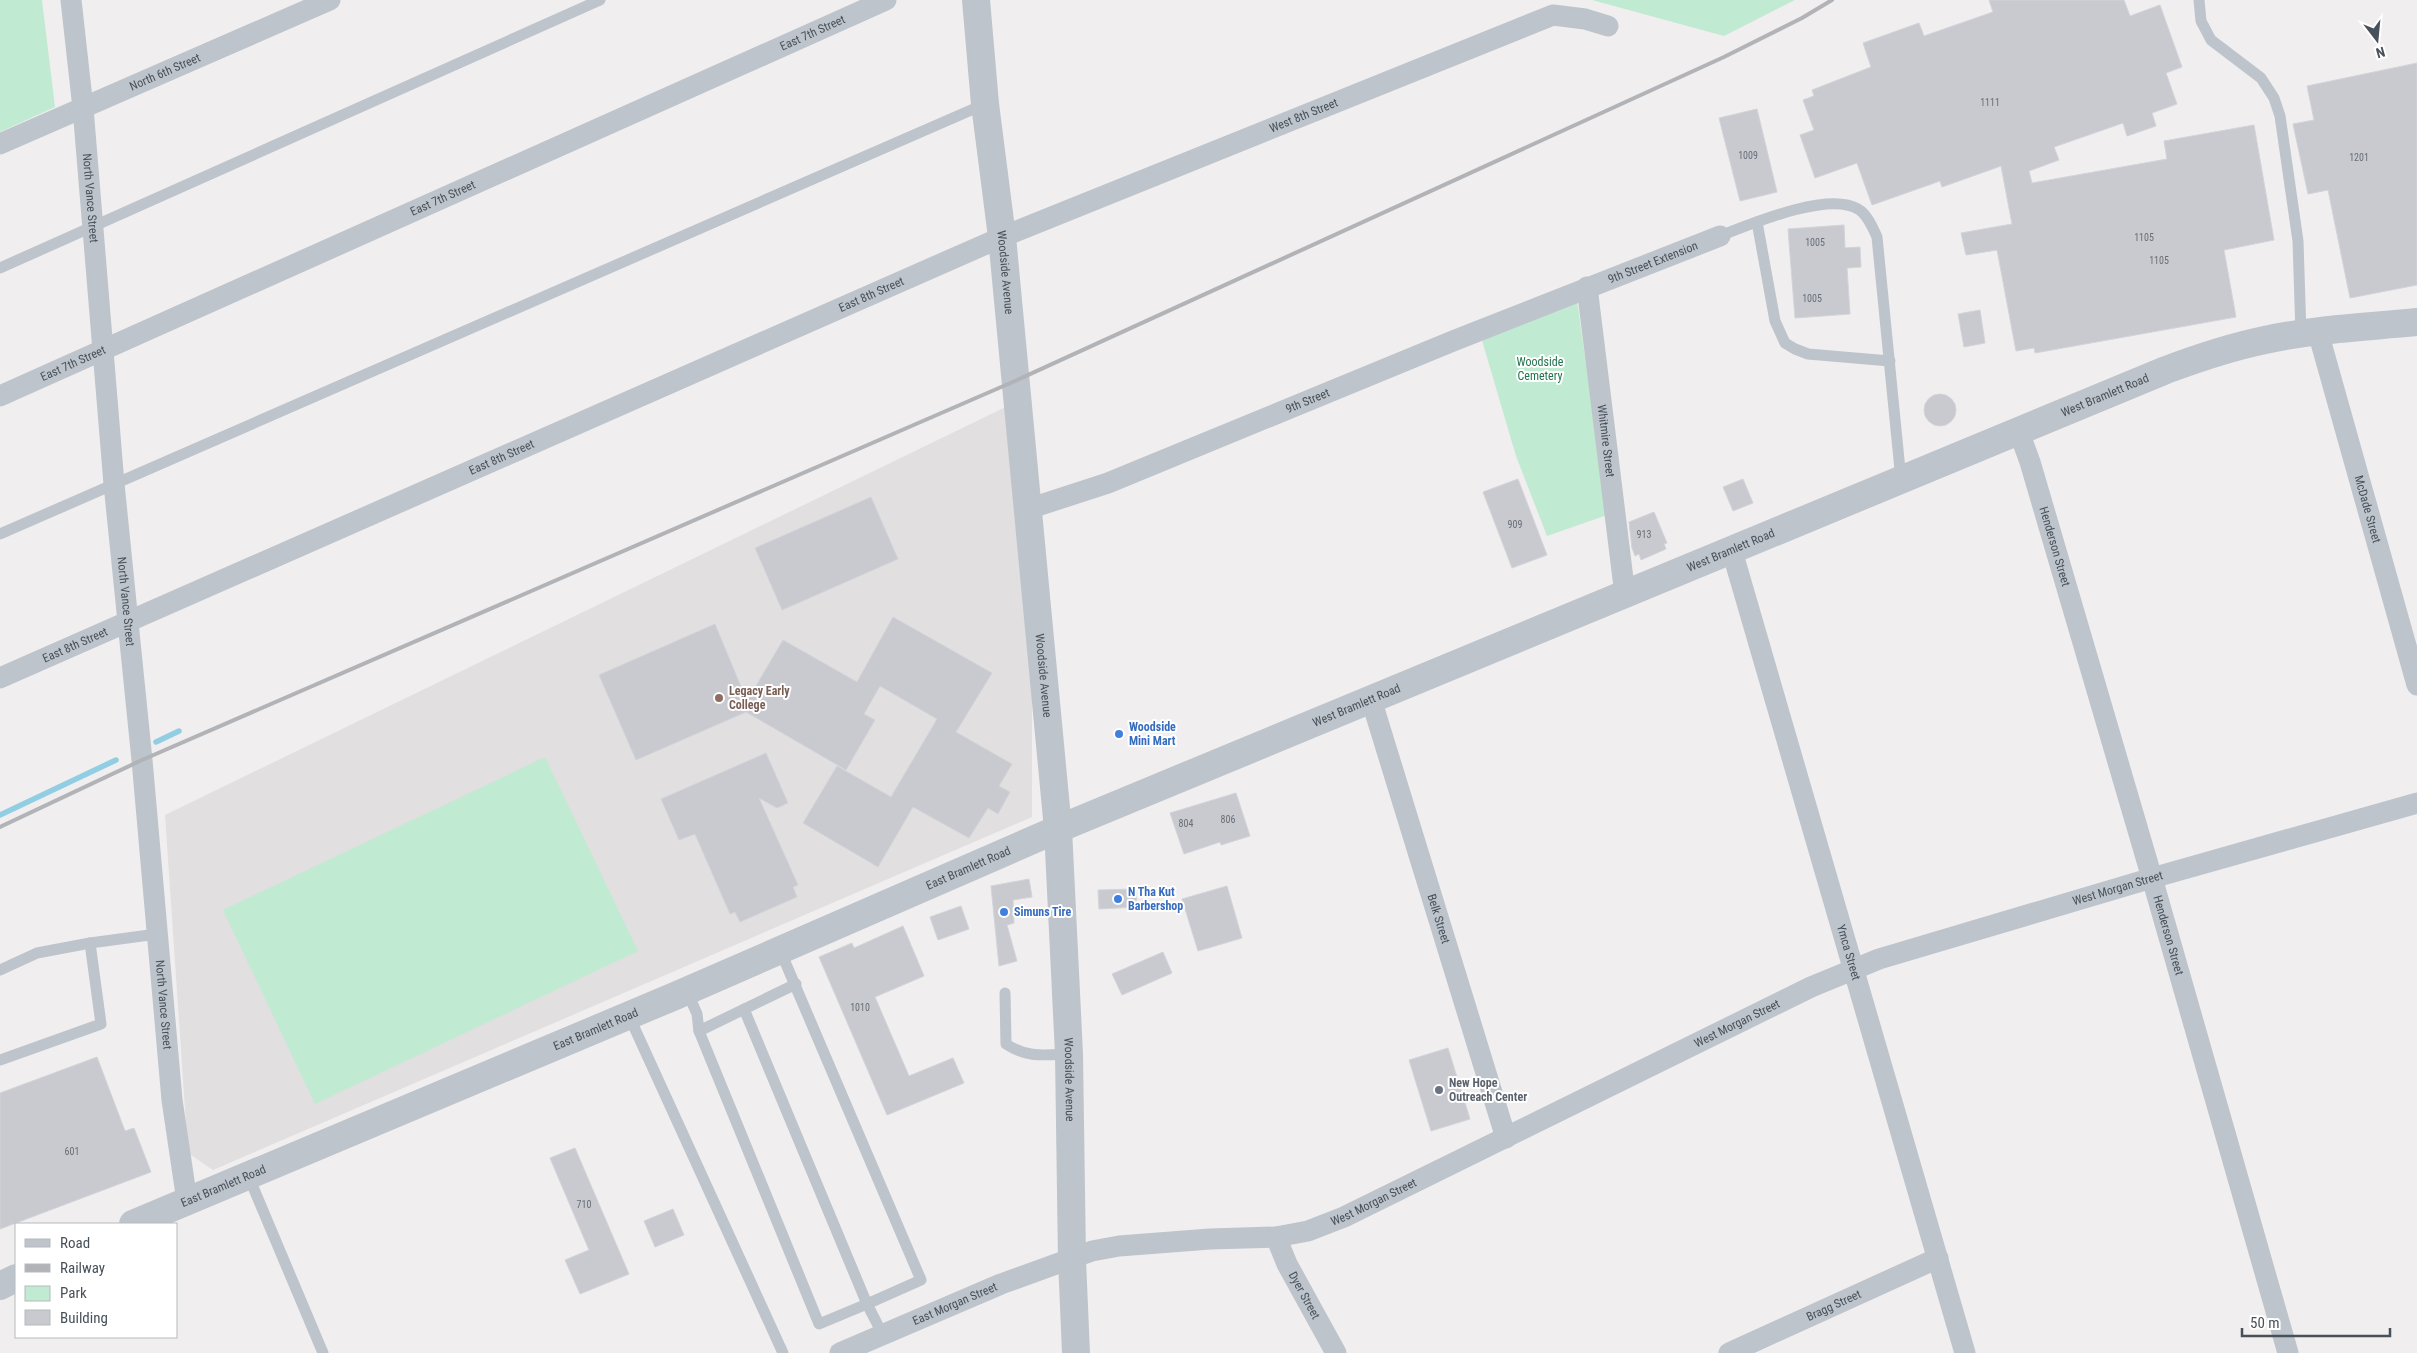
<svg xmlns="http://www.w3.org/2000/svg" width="2417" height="1353" font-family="'Roboto Condensed',sans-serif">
  <rect width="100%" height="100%" fill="#f0eeee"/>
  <polygon fill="#e1dfdf" points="1016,402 1032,581 1032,817 213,1170 188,1153 165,815"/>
  <g fill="#c0ead2">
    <polygon points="0,0 42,0 55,107 0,132"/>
    <polygon points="1592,0 1795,0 1724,36"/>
    <polygon points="1577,300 1607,515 1547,536 1516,456 1481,337"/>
    <polygon points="545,757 638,951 315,1104 223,910"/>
  </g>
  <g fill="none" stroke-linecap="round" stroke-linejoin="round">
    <g stroke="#91cee3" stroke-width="5.5">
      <polyline points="156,742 179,731"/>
      <polyline points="0,815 116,760"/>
    </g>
  </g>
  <g fill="#c9cad0" stroke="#d2d4d9">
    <polygon points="1989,0 2124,0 2130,16 2160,5 2182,67 2166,73 2177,104 2152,113 2156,126 2127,136 2123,123 2054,147 2059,160 2029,171 2032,183 2167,159 2164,141 2254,125 2274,240 2224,250 2236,317 2035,353 2034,348 2016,351 1997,250 1966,255 1961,233 2012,224 2001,166 1942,187 1940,181 1872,205 1857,163 1815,178 1800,135 1814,130 1803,100 1814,96 1812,90 1871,67 1863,43 1919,23 1924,36 1993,12"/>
    <polygon points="2417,63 2417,285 2350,298 2328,190 2308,194 2293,124 2314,120 2307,86"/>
    <polygon points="1757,109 1777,192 1740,201 1719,118"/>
    <polygon points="1844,225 1845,248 1860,247 1861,267 1847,268 1850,314 1795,318 1788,229"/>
    <polygon points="1980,310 1985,343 1964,347 1958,314"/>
    <circle cx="1940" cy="410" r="16"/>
    <polygon points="1518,479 1547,555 1512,568 1483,492"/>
    <polygon points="1743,479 1753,503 1733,511 1723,487"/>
    <polygon points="871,497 898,559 782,610 755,548"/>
    <polygon points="1654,512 1667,543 1664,544 1666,549 1641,560 1639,554 1635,556 1632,548 1629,522"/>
    <polygon points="893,617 992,673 956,732 1012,764 999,786 1010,792 998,814 988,808 969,838 913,807 878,867 803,823 837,766 891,797 937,719 880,686 864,714 875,720 846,770 746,712 636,760 599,675 715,624 747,701 783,640 857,682"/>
    <polygon points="766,753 788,803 777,808 759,798 798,885 793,887 797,897 740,922 735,912 730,914 695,834 679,840 661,799"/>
    <polygon points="1236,793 1250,836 1221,845 1220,842 1184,854 1170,813"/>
    <polygon points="1029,879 1032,897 1013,900 1014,923 1007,925 1017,961 999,966 991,886"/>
    <polygon points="1227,886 1242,938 1198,951 1182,899"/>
    <polygon points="1136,889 1137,907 1099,909 1098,890"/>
    <polygon points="961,906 969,929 938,940 930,917"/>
    <polygon points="903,926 924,976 875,997 909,1076 953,1058 964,1083 887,1115 819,957 852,943 854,948"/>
    <polygon points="1163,952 1172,973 1122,995 1112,974"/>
    <polygon points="1448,1048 1470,1119 1431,1131 1409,1060"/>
    <polygon points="97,1057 125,1131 134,1128 151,1172 0,1229 0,1093"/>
    <polygon points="575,1148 629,1274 580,1294 565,1260 589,1250 550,1158"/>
    <polygon points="673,1209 684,1235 655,1247 644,1221"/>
  </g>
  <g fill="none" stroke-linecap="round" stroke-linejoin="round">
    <g stroke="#bdc4cb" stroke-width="11">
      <polyline points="2199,0 2201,21 2211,40 2261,78 2274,98 2280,116 2298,241 2301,334"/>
      <polyline points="1757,222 1775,321 1785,343 1795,349 1808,354 1890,361"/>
      <path d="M 1720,236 C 1751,224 1828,191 1858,209 C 1867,214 1873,228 1877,237 L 1901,480"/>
      <polyline points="0,268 600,0"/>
      <polyline points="0,534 985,104"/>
      <polyline points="780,950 921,1280 867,1304 883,1335"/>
      <polyline points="0,970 37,953 90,943"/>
      <polyline points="687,991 697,1014 699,1031 796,984"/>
      <path d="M 1005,993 L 1006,1044 C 1027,1058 1044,1055 1069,1054"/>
      <polyline points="629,1016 783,1353"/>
      <polyline points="699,1031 819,1324 867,1304 744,1009"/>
      <polyline points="0,1060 101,1024 90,943 157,934"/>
      <polyline points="248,1175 323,1353"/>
    </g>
    <g stroke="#bdc4cb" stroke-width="21">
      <path id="s1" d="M 71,0 L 83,108 L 114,484 L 142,760 L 172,1100 L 187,1201"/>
      <path id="s2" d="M 0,144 L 330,0"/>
      <path id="s3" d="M 1587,287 L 1625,595"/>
      <path id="s4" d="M 2318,332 L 2417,685"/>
      <path id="s5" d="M 0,396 L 886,0"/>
      <path id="s6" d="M 2019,432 L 2030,462 L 2152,878 L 2288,1353"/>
      <path id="s7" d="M 1028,509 L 1108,483 L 1453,341 L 1720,236"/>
      <path id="s8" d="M 1732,551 L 1965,1353"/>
      <path id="s9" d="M 0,678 L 1002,237 L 1553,15 L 1585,19 L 1608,26"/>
      <path id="s10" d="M 1371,699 L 1506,1138"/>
      <path id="s11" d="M 1276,1237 L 1287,1264 L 1336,1353"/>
      <path id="s12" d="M 840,1353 L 1001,1284 L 1092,1251 L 1119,1246 L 1210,1239 L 1276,1237 L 1308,1231 L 1344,1217 L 1811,987 L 1879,959 L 2152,878 L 2417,803"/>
      <path id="s13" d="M 1729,1353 L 1938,1258"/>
    </g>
    <g stroke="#bdc4cb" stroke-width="28">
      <path id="s14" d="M 976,0 L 985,104 L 1002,237 L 1058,829 L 1069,1054 L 1072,1260 L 1076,1353"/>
      <path id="s15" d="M 133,1224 L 675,996 L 1058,829 L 2166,370 C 2198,358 2231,347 2265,340 C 2315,329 2367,327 2417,322"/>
      <polyline points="0,1286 16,1278"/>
    </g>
    <polyline stroke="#b1b3b7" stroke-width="4" points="0,827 142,760 1015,381 1724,57 1802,18 1832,0"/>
  </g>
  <circle fill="#8d6e63" stroke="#fff" stroke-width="2" cx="719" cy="698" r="5"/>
  <g fill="#3f7fe0" stroke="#fff" stroke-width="2">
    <circle cx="1119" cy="734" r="5"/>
    <circle cx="1118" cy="899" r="5"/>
    <circle cx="1004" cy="912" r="5"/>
  </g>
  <circle fill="#6b7280" stroke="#fff" stroke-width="2" cx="1439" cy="1090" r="5"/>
  <g text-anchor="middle" stroke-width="4" stroke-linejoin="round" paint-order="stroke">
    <g font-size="10" fill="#686e77">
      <text x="1990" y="106">1111</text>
      <text x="1748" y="159">1009</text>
      <text x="2359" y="161">1201</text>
      <text x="2144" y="241">1105</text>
      <text x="1815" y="246">1005</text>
      <text x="2159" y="264">1105</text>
      <text x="1812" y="302">1005</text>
      <text x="1515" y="528">909</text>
      <text x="1644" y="538">913</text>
      <text x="1228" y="823">806</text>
      <text x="1186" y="827">804</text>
      <text x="860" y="1011">1010</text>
      <text x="72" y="1155">601</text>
      <text x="584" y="1208">710</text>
    </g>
    <g font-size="12" fill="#485059" stroke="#fff">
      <text dy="4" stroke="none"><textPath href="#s5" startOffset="890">East 7th Street</textPath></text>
      <text dy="4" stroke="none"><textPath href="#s2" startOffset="180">North 6th Street</textPath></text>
      <text dy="4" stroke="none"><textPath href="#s9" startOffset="1420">West 8th Street</textPath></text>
      <text dy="4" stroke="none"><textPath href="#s1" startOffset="199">North Vance Street</textPath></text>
      <text dy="4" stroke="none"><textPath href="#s5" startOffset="485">East 7th Street</textPath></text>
      <text dy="4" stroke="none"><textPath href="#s7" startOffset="672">9th Street Extension</textPath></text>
      <text dy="4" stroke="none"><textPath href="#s14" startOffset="274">Woodside Avenue</textPath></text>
      <text dy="4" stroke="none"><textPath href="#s9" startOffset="952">East 8th Street</textPath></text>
      <text dy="4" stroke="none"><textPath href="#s5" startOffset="80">East 7th Street</textPath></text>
      <text dy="4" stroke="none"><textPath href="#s15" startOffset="2139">West Bramlett Road</textPath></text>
      <text dy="4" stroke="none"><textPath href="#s7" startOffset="300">9th Street</textPath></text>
      <text dy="4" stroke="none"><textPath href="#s3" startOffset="155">Whitmire Street</textPath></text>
      <text dy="4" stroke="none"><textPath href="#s9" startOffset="548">East 8th Street</textPath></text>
      <text dy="4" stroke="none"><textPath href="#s4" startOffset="184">McDade Street</textPath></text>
      <text dy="4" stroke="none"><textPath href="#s6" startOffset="120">Henderson Street</textPath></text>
      <text dy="4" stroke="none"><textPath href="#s15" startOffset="1734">West Bramlett Road</textPath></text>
      <text dy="4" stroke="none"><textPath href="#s1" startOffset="604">North Vance Street</textPath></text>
      <text dy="4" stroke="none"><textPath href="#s9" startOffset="82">East 8th Street</textPath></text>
      <text dy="4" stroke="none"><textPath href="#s14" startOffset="679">Woodside Avenue</textPath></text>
      <text dy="4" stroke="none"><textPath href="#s15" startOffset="1329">West Bramlett Road</textPath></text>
      <text dy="4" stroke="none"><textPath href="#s15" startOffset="908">East Bramlett Road</textPath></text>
      <text dy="4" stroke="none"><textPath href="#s12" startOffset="1371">West Morgan Street</textPath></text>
      <text dy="4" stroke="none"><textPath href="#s10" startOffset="230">Belk Street</textPath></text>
      <text dy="4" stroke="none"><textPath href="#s6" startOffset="525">Henderson Street</textPath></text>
      <text dy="4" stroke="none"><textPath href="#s8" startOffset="418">Ymca Street</textPath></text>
      <text dy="4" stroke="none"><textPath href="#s1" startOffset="1009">North Vance Street</textPath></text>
      <text dy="4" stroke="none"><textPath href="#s12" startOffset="966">West Morgan Street</textPath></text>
      <text dy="4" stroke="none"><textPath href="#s15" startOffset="502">East Bramlett Road</textPath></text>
      <text dy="4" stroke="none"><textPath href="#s14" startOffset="1084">Woodside Avenue</textPath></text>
      <text dy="4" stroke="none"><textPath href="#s15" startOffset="98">East Bramlett Road</textPath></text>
      <text dy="4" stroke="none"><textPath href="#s12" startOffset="561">West Morgan Street</textPath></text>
      <text dy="4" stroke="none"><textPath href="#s11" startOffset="65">Dyer Street</textPath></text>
      <text dy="4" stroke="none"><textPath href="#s12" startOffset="125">East Morgan Street</textPath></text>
      <text dy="4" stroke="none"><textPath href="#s13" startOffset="115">Bragg Street</textPath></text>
    </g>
    <g font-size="12" fill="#20734d" stroke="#fff">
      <text x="1540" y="366">Woodside<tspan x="1540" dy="14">Cemetery</tspan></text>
    </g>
    <g font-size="12" font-weight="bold" fill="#785e54" stroke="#fff" text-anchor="start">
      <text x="729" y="695">Legacy Early<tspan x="729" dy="14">College</tspan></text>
    </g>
    <g font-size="12" font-weight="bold" fill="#366cbe" stroke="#fff" text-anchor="start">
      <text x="1129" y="731">Woodside<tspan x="1129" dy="14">Mini Mart</tspan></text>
      <text x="1128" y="896">N Tha Kut<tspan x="1128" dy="14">Barbershop</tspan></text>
      <text x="1014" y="916">Simuns Tire</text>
    </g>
    <g font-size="12" font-weight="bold" fill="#5b616d" stroke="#fff" text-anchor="start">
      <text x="1449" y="1087">New Hope<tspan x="1449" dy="14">Outreach Center</tspan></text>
    </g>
  </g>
  <rect x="15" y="1223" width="162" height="115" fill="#ffffff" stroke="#b6b9bd"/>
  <rect x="25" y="1239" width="25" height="8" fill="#bdc4cb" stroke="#b6b9bd"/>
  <text x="60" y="1248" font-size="15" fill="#485059">Road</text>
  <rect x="25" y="1264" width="25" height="8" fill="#b1b3b7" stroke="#b6b9bd"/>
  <text x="60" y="1273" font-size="15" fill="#485059">Railway</text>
  <rect x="25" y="1286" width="25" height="15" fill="#c0ead2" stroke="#b6b9bd"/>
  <text x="60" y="1298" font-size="15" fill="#485059">Park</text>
  <rect x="25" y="1310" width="25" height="15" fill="#c9cad0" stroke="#b6b9bd"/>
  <text x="60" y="1323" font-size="15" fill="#485059">Building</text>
  <g transform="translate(2377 40) rotate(164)" stroke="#ffffff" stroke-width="4" paint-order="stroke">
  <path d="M0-4L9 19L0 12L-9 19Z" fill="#485059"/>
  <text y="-8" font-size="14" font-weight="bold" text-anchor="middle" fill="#485059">N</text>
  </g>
  <path d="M2242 1328v8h148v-8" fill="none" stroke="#485059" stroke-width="2.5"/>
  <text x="2250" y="1328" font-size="15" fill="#485059" stroke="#ffffff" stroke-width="4" paint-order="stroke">50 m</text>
</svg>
